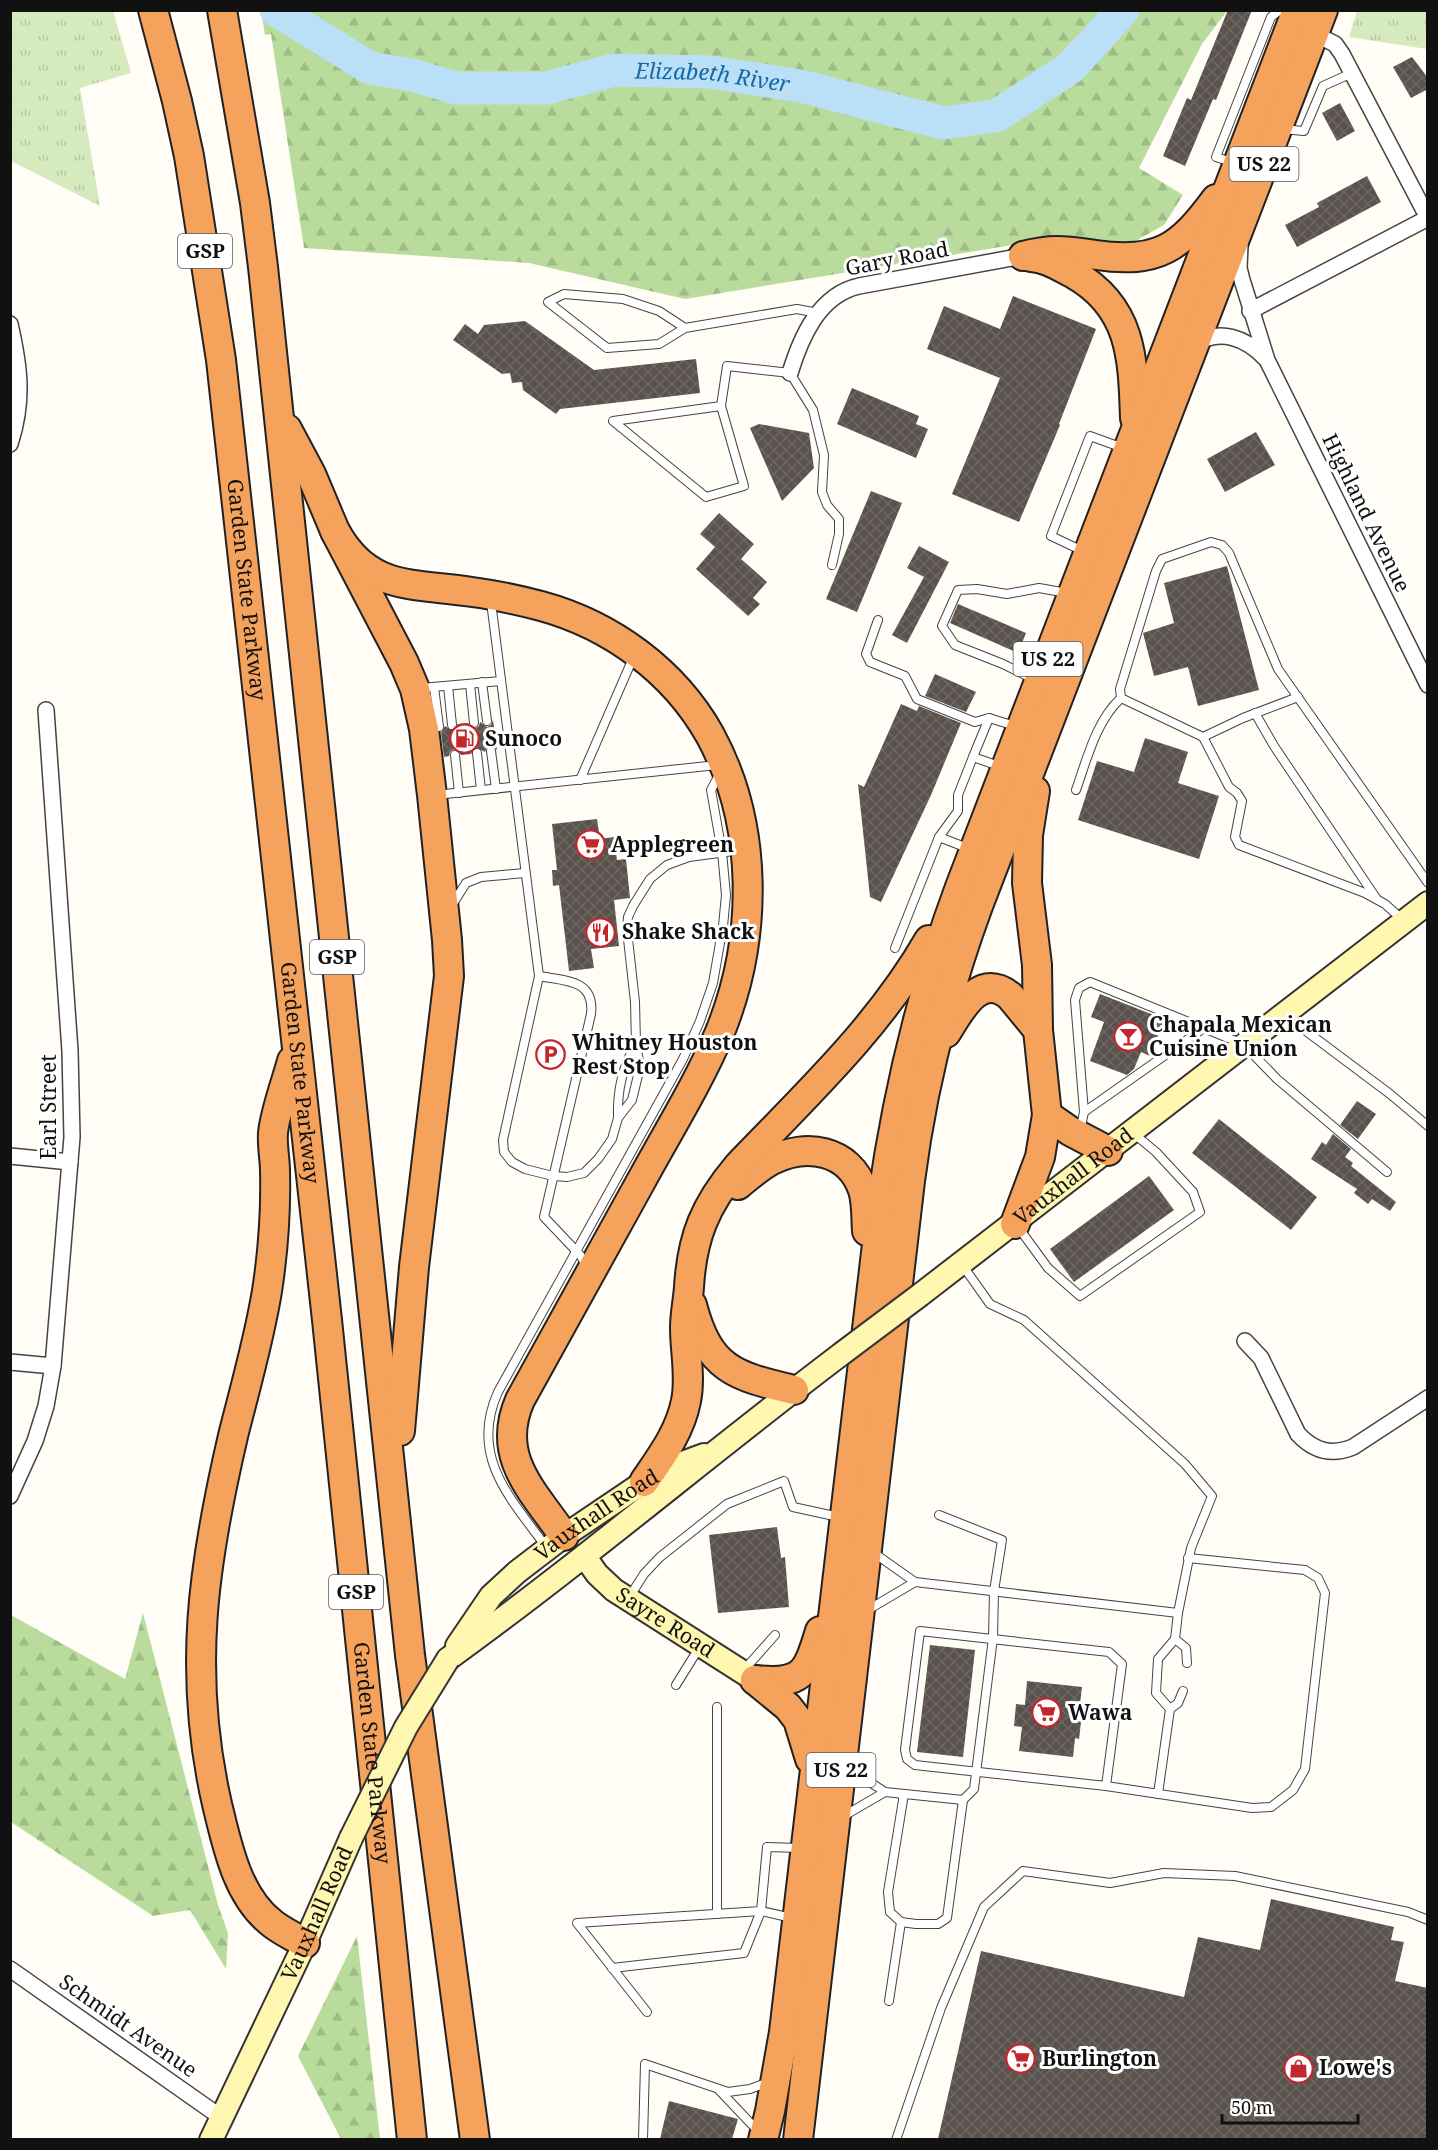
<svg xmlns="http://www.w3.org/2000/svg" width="1438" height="2150" font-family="'Noto Serif',serif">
  <defs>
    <pattern id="forest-firs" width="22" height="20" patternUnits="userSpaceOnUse" patternTransform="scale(1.5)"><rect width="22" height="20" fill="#b9dc9c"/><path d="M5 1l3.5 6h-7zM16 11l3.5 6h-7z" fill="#9ebc85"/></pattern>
    <pattern id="park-tufts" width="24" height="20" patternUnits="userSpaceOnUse" patternTransform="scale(1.5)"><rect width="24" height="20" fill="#d5ebbd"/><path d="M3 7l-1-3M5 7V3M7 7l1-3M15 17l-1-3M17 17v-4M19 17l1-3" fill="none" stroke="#b6c8a1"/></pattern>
    <pattern id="building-cross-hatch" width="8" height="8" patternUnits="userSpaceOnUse" patternTransform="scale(1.5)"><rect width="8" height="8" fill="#5a524d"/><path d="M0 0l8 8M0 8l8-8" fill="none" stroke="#6d6662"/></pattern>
  </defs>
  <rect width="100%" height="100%" fill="#fffdf5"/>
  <g fill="url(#forest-firs)">
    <polygon points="261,11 1227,11 1202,44 1139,168 1183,195 1164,225 1130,244 1049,239 685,299 529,263 304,248 271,34 265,35"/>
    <polygon points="143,1613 218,1905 228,1933 226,1969 190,1910 153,1916 11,1822 11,1615 125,1679"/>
    <polygon points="357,1936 380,2139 341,2139 298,2056"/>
  </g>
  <g fill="url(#park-tufts)">
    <polygon points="10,11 113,11 131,73 80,88 100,206 11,161"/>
    <polygon points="1357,11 1427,11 1427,49 1349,37"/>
  </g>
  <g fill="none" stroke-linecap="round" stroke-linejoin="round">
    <path stroke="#b9e0f7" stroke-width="33" id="s1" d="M 276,10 L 370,68 L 412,75 L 456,88 L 547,88 L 614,70 L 710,72 L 801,86 L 943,123 L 996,116 L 1070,68 L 1123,10"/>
  </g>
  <g fill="url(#building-cross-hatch)">
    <polygon points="1228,10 1252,10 1216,100 1213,99 1185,166 1163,156 1187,98 1191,100"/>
    <polygon points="1412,57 1428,78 1428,89 1411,98 1393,67"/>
    <polygon points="1340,103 1355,131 1337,141 1322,113"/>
    <polygon points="1367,176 1381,202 1297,247 1285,225 1319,207 1317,203"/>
    <polygon points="1013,296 1096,329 1059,424 1060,425 1019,522 952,494 1000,378 927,349 944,306 1000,329"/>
    <polygon points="525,321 594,370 696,359 700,393 560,409 556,414 523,390 522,382 512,383 510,373 502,374 453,340 465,324 478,334 484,325"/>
    <polygon points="852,388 919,416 916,424 928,429 916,458 837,424"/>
    <polygon points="759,424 809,433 814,468 782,501 750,428"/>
    <polygon points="1256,432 1275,465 1225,492 1207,459"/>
    <polygon points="871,491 902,503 857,612 826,599"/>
    <polygon points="719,513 754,544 741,559 767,582 753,598 760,604 748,616 696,569 715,547 700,534"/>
    <polygon points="919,546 949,562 907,643 892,635 924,577 907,568"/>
    <polygon points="1227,566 1259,690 1198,706 1188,667 1154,676 1143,633 1174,623 1164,583"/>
    <polygon points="958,604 1026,633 1018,653 950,623"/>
    <polygon points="935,674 976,692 966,712 925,696"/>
    <polygon points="901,704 917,711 919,706 961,723 931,795 881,902 870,897 858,784 864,787"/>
    <polygon points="493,720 497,750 491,745 487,747 485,752 476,747 471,754 461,755 458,750 454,749 450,752 449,756 444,757 441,733 445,726 453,731 458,724 468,723 471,728 475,729 479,726 480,722 487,727 491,725"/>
    <polygon points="1145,738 1188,752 1178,783 1219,796 1199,859 1078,820 1097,761 1134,772"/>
    <polygon points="597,819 600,839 614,837 617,860 626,859 630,898 614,900 619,946 591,949 594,968 569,971 559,885 553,886 552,870 557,870 552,824"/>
    <polygon points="1100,994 1164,1019 1150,1056 1141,1052 1134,1069 1127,1075 1090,1061 1104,1022 1091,1017"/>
    <polygon points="1357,1101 1376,1114 1358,1139 1340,1125"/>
    <polygon points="1219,1119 1317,1197 1291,1230 1192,1153"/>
    <polygon points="1333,1134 1351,1149 1345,1157 1353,1163 1351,1166 1396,1202 1390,1211 1372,1199 1368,1204 1354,1193 1357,1189 1311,1159 1322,1142 1326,1145"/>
    <polygon points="1149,1176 1174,1210 1074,1282 1050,1249"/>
    <polygon points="777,1527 781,1558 785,1557 789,1607 718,1613 709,1535"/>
    <polygon points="930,1645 975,1650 963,1757 917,1752"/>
    <polygon points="1027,1681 1082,1687 1078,1721 1081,1722 1079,1739 1075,1738 1073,1757 1019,1751 1022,1727 1014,1726 1016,1704 1025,1705"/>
    <polygon points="1271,1899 1394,1927 1391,1940 1404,1942 1395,1981 1428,1988 1428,2139 938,2139 981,1951 1184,1997 1198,1937 1260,1950"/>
    <polygon points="669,2101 738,2119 732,2139 660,2139"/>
  </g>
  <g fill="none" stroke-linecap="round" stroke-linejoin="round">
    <defs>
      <g id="lane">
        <polyline points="1282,129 1304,131 1323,86 1352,73"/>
        <polyline points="1234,163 1216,157 1271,17 1280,10"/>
        <polyline points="685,328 659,311 623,299 564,294 548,302 607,348 659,344 685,328 797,309 818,313"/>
        <polyline points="721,406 613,421 706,497 744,486 721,406 727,366 790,373 813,410 824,455 822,492 827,505 839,519 839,534 832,565"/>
        <polyline points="1085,552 1051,536 1090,436 1123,448"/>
        <polyline points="491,602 539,976 503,1140 504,1152 512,1162 525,1169 553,1176 567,1177 584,1173 598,1159 612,1139 618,1118 632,1100 640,1067 636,1044 635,1002 627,930 628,917 633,906 650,879 667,865 689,857 741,850"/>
        <polyline points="878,620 866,654 870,662 905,676 917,699 975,722 989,718 1015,726"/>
        <polyline points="1033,679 1003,664 955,645 942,626 958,590 977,589 1007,594 1039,588 1067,593"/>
        <polyline points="482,682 487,721"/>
        <polyline points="470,684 474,723"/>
        <polyline points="448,686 452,725"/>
        <polyline points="434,687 439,727"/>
        <polyline points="421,688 501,681"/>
        <polyline points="1255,713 1274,746 1376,898"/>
        <polyline points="989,718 973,757 1002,767"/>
        <polyline points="1203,737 1243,718 1298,697"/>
        <polyline points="491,751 496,789"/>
        <polyline points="477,753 481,790"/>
        <polyline points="455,755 459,793"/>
        <polyline points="580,780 633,658"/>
        <path d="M 1076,790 C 1087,759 1096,721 1121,698"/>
        <polyline points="436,795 717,765"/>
        <polyline points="939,837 958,811 958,795 973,757"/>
        <polyline points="452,905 466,883 481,877 525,873"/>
        <polyline points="1403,920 1385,904 1365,893 1239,845 1235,837 1242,801 1237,793 1229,787 1203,737 1121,698 1120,689 1156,571 1162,559 1211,542 1222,545 1229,553 1278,669 1428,883"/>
        <polyline points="895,948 939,837 970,849"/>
        <path d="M 539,976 C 565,981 595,979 591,1014 L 544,1217 L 581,1256 L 586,1266"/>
        <polyline points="1286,1016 1390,1094 1428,1126"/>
        <polyline points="1084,1112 1204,1028"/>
        <path d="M 618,1118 C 617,1091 622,1067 636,1044"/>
        <polyline points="1080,1131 1084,1112 1075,1000 1079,988 1090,982 1243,1044 1277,1079 1387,1172"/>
        <polyline points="1018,1227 1048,1268 1080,1296 1200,1212 1193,1192 1156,1152 1133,1133"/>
        <path d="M 547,1548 C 510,1498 469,1456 498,1392 L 683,1059 L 700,1021 L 713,983 L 723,926 L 726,895 L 722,852 L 711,790 L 719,775"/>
        <polyline points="874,1553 915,1582 1178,1613 1191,1548 1212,1496 1185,1464 1024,1320 990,1304 963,1266"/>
        <polyline points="630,1596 644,1574 660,1557 727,1504 784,1481 793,1507 839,1517"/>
        <polyline points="866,1611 915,1582"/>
        <polygon points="920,1631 1109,1652 1122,1664 1106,1786 915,1765 907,1759 905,1750"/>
        <polyline points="1175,1639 1186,1648 1187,1663"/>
        <polyline points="744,1670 775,1635"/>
        <polyline points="676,1685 699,1648"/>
        <polyline points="717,1707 717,1914"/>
        <polyline points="1170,1709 1178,1703 1183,1691"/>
        <polyline points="848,1768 885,1792 963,1800 974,1789 993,1638 994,1591 1002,1540 939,1515"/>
        <polyline points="1106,1786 1252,1808 1271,1807 1293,1790 1305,1769 1325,1593 1318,1578 1305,1570 1188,1558"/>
        <polyline points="904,1794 888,1892 890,1912 901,1922 916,1924 938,1924 947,1918 963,1800"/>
        <polyline points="1158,1794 1170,1709 1156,1693 1158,1659 1175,1639 1178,1613"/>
        <polyline points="842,1817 885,1792"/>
        <polyline points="612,1968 744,1953 761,1911 792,1918"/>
        <polyline points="889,2001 901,1922"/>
        <polyline points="647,2012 577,1923 761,1911 767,1847 800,1848"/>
        <polyline points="719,2090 758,2131"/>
        <polyline points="643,2140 645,2064 728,2092 750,2089 769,2082"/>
        <polyline points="896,2140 941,2008 984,1907 1023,1871 1110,1883 1164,1873 1235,1876 1408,1912 1428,1920"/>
      </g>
      <g id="street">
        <polyline points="1315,34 1335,44 1342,54 1428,218"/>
        <polyline points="1240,246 1239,268 1242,280 1267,360 1428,685"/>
        <polyline points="1250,311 1428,218"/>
        <path d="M 10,324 C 20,368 24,401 10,444"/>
        <path d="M 1195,344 C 1220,328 1246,338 1265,358"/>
        <path d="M 790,373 C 801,337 819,295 859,286 L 1023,256"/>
        <polyline points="10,1156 70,1162"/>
        <path d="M 1245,1341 L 1261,1358 L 1298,1434 C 1314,1451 1331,1456 1353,1447 L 1428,1398"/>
        <polyline points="10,1362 53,1366"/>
        <polyline points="10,1496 35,1441 46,1406 53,1366 72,1137 70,1051 46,710"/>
        <polyline points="10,1969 222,2118"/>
      </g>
      <g id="secondary">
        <path id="s2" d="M 920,1295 L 1428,903"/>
        <path id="s3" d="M 585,1557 L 597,1574 L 614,1590 L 755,1680"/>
        <path id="s4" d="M 457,1646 L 491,1596 L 517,1572 L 564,1536 L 644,1482 L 669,1468 L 704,1455"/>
        <path d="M 448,1659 C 582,1562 708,1455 840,1355"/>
        <path id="s5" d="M 211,2140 L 305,1943 L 351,1838"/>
      </g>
      <g id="highway">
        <path id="s6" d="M 153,10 L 177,101 L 189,156 L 221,360 L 327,1320 L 412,2140"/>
        <polyline points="222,10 255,203 263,267 410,1655 475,2140"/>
        <path d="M 1023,256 C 1053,248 1067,251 1096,255 C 1158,264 1180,248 1216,199"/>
        <path d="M 1031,257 C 1047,258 1060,267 1074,274 C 1132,307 1133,358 1135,418"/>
        <polyline points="287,429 311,474 335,531 404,663 415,689 424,729 432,795 447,940 449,976 414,1267 400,1431"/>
        <path d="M 335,531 C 368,591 412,583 472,592 C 495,595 518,600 541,606 C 611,625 674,671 710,735 C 759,825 758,938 720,1032 C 698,1084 667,1133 640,1183 C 600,1255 560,1328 520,1400 C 495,1457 533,1491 564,1536"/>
        <path d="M 946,1033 C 960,1011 979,971 1010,996 L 1038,1030"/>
        <path d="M 292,1061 C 286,1083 275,1112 273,1133 C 272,1146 275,1159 275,1171 C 276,1211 273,1252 267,1291 C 259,1340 245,1388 233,1436 C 203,1565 187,1672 217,1804 C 227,1845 237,1897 273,1924 C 282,1931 294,1937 305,1943"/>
        <polyline points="1047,1115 1070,1131 1108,1151"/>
        <path d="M 738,1185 C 749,1176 759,1167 772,1160 C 806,1143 849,1149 863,1190 C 867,1203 866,1218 867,1231"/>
        <polyline points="1015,1224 1040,1157 1047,1115 1038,1030 1037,965 1027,883 1028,835 1035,791"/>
        <path d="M 692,1305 C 709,1370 735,1376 794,1390"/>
        <path d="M 644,1482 C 661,1457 680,1432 686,1401 C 691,1377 685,1352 685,1328 C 685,1314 688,1301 689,1287 C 692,1237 705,1205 738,1166 C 806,1095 879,1027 929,940"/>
        <path d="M 755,1680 C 802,1685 807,1674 820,1631"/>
        <polyline points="755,1680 788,1707 798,1720 810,1759"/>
        <path d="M 763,2140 L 770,2111 L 784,2032 L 882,1202 C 897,1094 922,989 960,887 L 1297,10"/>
        <path d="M 798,2140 L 910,1181 C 922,1087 945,996 978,906 L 1323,10"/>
      </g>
    </defs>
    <use href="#lane" stroke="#444" stroke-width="10"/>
    <use href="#street" stroke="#444" stroke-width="18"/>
    <use href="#secondary" stroke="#333" stroke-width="26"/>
    <use href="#highway" stroke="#222" stroke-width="32"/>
    <use href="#lane" stroke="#fff" stroke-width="8"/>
    <use href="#street" stroke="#fff" stroke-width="15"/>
    <use href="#secondary" stroke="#fff6b0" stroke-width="22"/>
    <use href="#highway" stroke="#f5a25d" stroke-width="28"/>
    <defs>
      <g id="secondary-bridge">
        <polyline points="840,1355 920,1295"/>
        <polyline points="351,1838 406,1727 448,1659"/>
      </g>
    </defs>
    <use href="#secondary-bridge" stroke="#333" stroke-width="26" stroke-linecap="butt"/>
    <use href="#secondary-bridge" stroke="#fff6b0" stroke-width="22"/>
  </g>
  <defs>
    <symbol id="fuel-ring" viewBox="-11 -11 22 22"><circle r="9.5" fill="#fff" stroke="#c4262e" stroke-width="1.5"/><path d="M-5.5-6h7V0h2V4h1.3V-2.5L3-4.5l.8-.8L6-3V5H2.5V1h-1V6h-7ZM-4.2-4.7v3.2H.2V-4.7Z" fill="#c4262e"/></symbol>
    <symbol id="supermarket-ring" viewBox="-11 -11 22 22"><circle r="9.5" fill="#fff" stroke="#c4262e" stroke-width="1.5"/><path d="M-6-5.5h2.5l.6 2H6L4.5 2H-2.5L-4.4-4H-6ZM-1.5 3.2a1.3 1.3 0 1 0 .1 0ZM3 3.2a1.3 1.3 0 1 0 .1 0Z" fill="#c4262e"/></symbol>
    <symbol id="restaurant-ring" viewBox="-11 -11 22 22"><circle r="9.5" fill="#fff" stroke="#c4262e" stroke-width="1.5"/><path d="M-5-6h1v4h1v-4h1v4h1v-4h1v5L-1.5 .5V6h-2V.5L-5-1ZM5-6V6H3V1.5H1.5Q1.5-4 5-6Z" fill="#c4262e"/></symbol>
    <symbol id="bar-ring" viewBox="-11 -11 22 22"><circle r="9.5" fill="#fff" stroke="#c4262e" stroke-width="1.5"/><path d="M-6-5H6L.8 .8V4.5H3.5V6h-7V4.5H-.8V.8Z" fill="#c4262e"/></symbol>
    <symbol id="parking-ring" viewBox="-11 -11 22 22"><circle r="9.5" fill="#fff" stroke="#c4262e" stroke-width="1.5"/><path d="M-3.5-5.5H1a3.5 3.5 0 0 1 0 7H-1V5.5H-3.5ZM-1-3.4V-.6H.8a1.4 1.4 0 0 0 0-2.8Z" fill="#c4262e"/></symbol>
    <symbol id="shop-ring" viewBox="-11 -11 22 22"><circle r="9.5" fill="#fff" stroke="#c4262e" stroke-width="1.5"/><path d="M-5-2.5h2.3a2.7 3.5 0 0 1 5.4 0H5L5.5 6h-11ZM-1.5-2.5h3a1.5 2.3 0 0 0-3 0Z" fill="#c4262e"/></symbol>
  </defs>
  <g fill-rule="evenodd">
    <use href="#fuel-ring" x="448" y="722" width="33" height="33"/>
    <use href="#supermarket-ring" x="574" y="828" width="33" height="33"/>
    <use href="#restaurant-ring" x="584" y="916" width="33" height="33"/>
    <use href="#bar-ring" x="1112" y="1020" width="33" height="33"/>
    <use href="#parking-ring" x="534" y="1038" width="33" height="33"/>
    <use href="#supermarket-ring" x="1030" y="1696" width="33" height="33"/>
    <use href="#supermarket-ring" x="1004" y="2042" width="33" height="33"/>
    <use href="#shop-ring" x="1282" y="2052" width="33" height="33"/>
  </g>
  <g text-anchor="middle" stroke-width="6" stroke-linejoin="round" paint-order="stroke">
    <g fill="#fff" stroke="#585858" stroke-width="1.5">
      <rect x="1229.5" y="147" width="69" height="34" rx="4.5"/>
      <rect x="178" y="234" width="54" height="34" rx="4.5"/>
      <rect x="1013.5" y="642" width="69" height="34" rx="4.5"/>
      <rect x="310" y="940" width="54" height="34" rx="4.5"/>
      <rect x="329" y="1575" width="54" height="34" rx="4.5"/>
      <rect x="806.5" y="1753" width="69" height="34" rx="4.5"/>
    </g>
    <g font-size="20" font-weight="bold" fill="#111">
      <text x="1264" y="171">US 22</text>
      <text x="205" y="258">GSP</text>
      <text x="1048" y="666">US 22</text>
      <text x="337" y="964">GSP</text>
      <text x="356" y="1599">GSP</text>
      <text x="841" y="1777">US 22</text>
    </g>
    <g font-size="21" fill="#111" stroke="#fff">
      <text transform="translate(897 259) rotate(-11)" y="7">Gary Road</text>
      <text transform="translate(1366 513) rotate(64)" y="7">Highland Avenue</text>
      <text dy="7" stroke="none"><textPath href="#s6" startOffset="588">Garden State Parkway</textPath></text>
      <text dy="7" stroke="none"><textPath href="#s6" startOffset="1074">Garden State Parkway</textPath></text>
      <text transform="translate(49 1107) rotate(-90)" y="7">Earl Street</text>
      <text dy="7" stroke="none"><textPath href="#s2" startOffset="194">Vauxhall Road</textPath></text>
      <text dy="7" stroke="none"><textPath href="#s4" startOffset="194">Vauxhall Road</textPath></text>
      <text dy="7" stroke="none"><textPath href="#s3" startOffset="105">Sayre Road</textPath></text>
      <text dy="7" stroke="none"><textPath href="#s6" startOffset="1758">Garden State Parkway</textPath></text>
      <text dy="7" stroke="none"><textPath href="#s5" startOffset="250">Vauxhall Road</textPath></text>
      <text transform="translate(128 2026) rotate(35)" y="7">Schmidt Avenue</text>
    </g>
    <g font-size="21" font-weight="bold" fill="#111" stroke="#fff" text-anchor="start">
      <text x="485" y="746">Sunoco</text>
      <text x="611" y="852">Applegreen</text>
      <text x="622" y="939">Shake Shack</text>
      <text x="1149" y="1032">Chapala Mexican<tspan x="1149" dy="24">Cuisine Union</tspan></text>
      <text x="572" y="1050">Whitney Houston<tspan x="572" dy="24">Rest Stop</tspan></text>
      <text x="1068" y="1720">Wawa</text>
      <text x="1042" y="2066">Burlington</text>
      <text x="1319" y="2075">Lowe's</text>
    </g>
    <g font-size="22" font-style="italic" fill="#1768a6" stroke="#fff">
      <text dy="8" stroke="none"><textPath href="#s1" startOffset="458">Elizabeth River</textPath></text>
    </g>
  </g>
  <rect width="1438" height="2150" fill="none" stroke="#111111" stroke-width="24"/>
  <path d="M1222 2114v9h136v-9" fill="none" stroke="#111111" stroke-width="3"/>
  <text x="1231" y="2114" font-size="18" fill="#111111" stroke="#ffffff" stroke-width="4.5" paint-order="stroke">50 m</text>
</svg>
